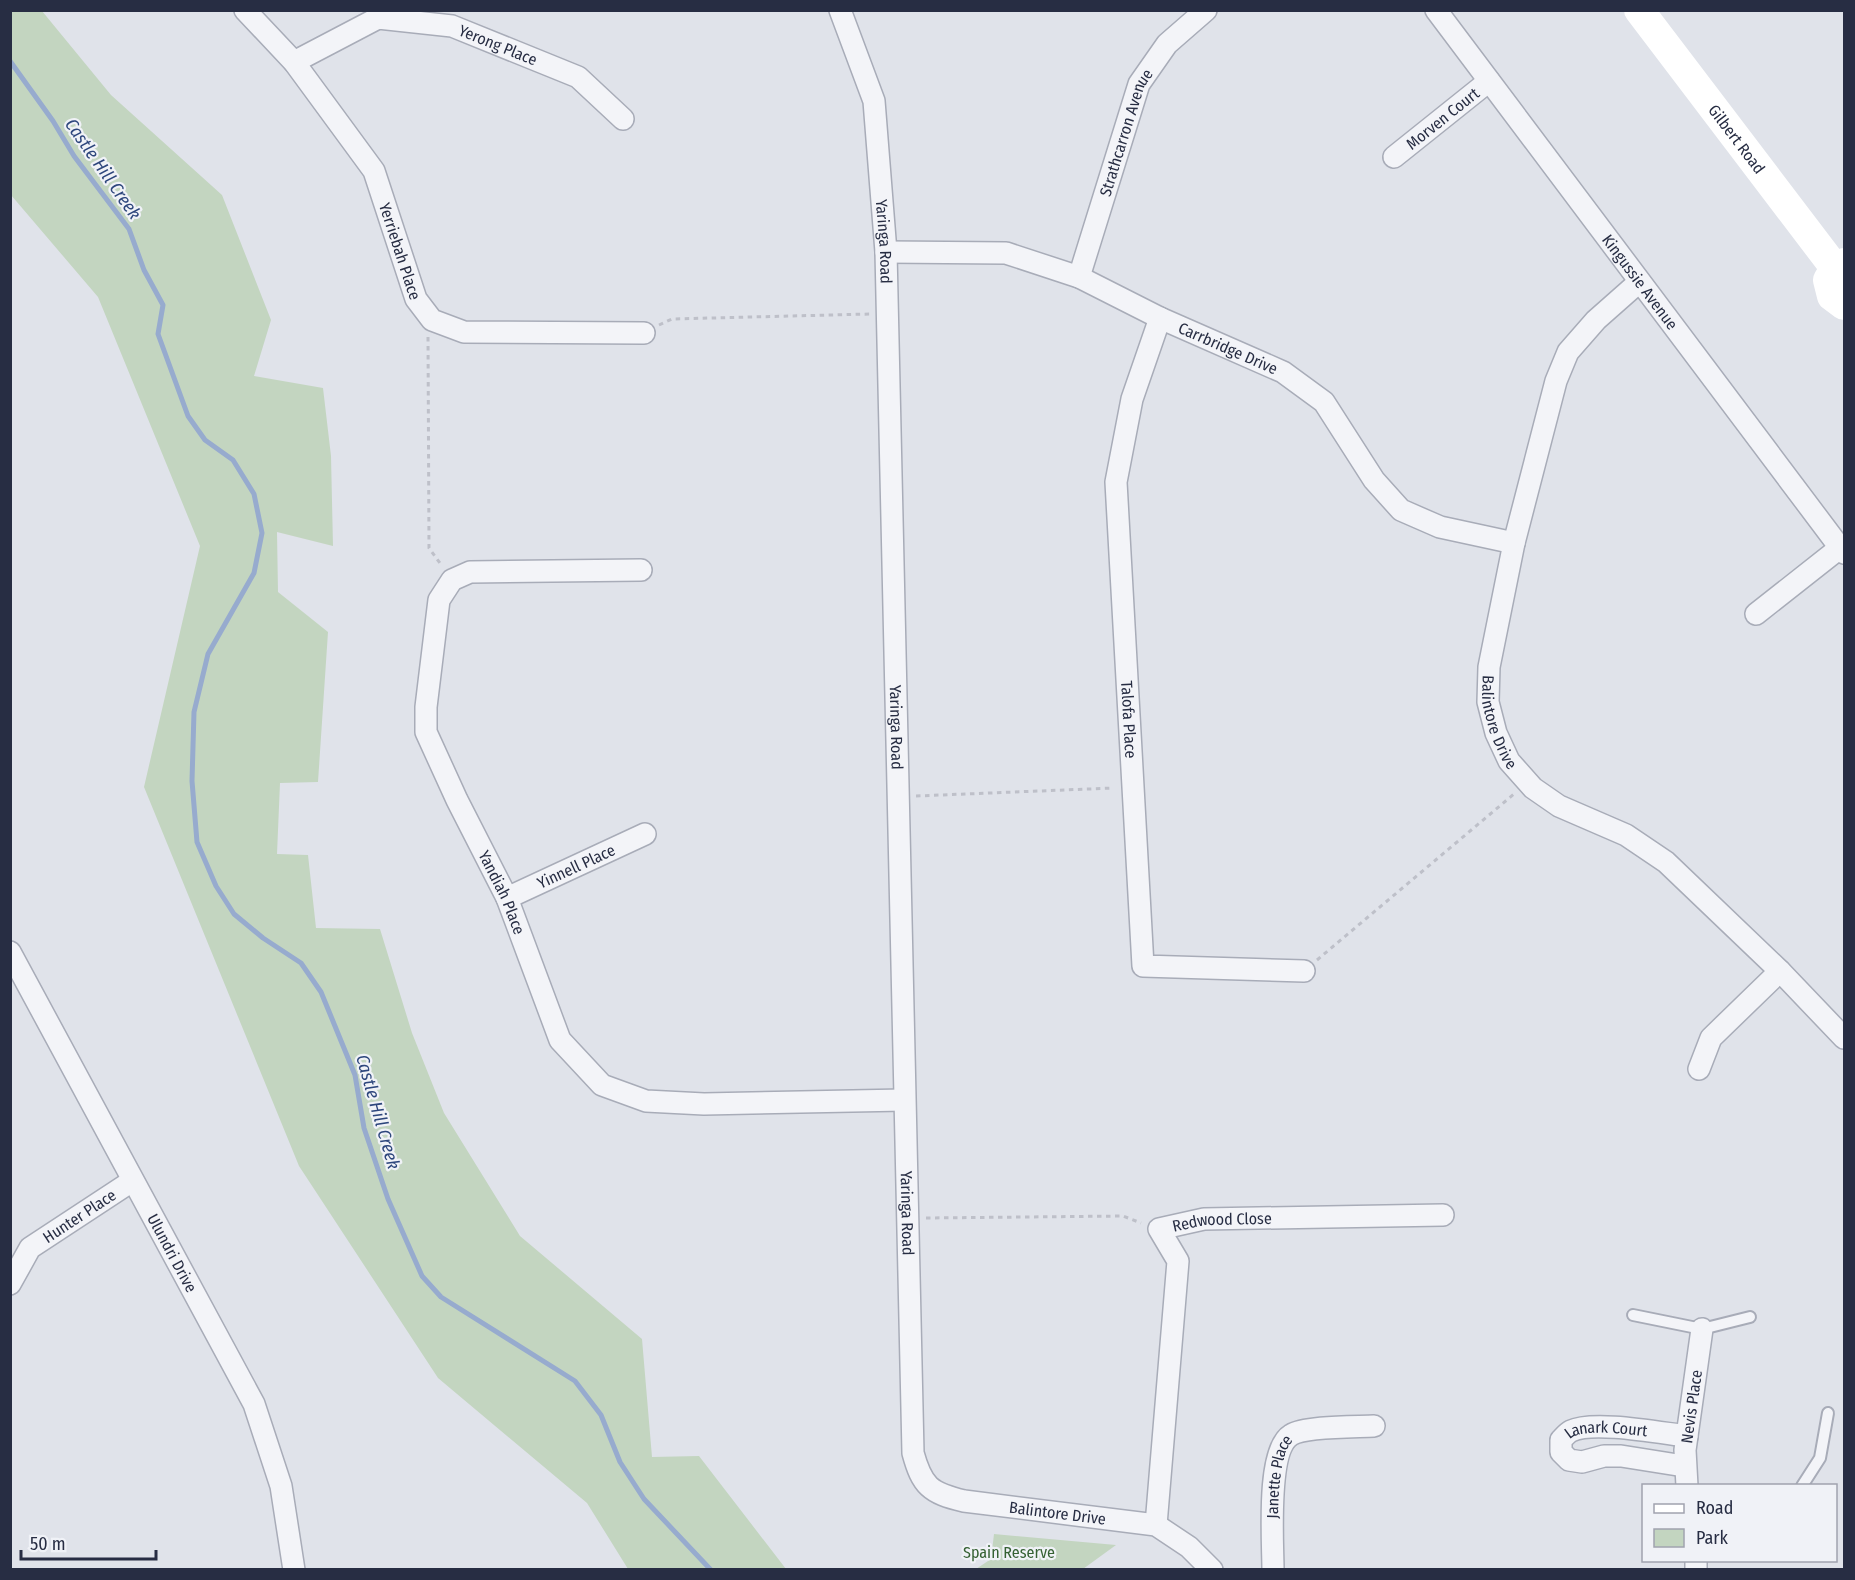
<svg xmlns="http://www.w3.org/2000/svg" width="1855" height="1580" font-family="'Fira Sans Condensed',sans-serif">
  <rect width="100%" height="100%" fill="#e0e3ea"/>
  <g fill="#c3d5c0">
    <polygon points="10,11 42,11 111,95 222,195 271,320 254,376 323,388 331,456 333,546 277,532 278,592 328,632 318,782 280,783 277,854 308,855 316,928 380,929 412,1033 444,1113 520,1236 642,1339 652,1457 699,1456 786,1569 628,1569 587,1503 438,1378 299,1166 144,787 200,546 98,297 11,195"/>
    <polygon points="994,1534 1116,1545 1083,1569 976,1569 991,1559"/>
  </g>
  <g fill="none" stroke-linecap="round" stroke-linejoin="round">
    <polyline stroke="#97abce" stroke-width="5" points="10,61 53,121 74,156 129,229 144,270 163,305 158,334 188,416 205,440 233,460 254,494 262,533 254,573 208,654 194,712 192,781 197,842 216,886 234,914 263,938 301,963 321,992 355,1075 364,1128 388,1199 422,1276 441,1297 575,1381 601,1415 620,1462 644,1499 711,1570"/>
    <defs>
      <g id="lane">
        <polyline points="1633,1315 1702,1329 1750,1317"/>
        <polyline points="1802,1486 1820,1458 1828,1413"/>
      </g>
      <g id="street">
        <path id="s1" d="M 245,10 L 294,62 L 374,171 L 416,299 L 432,320 L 464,332 L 644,333"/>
        <path id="s2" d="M 840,10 L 874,101 L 886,252 L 913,1453 C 922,1486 930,1493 964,1501 L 1156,1525 L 1189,1547 L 1212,1570"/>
        <path id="s3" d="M 1436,10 L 1844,553"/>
        <path id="s4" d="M 294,62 L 378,18 L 452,26 L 578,77 L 623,119"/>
        <path id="s5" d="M 1394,157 L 1489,81"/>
        <path id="s6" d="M 886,252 L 1006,253 L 1079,277 L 1160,318 L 1283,372 L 1324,402 L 1374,480 L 1401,510 L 1440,527 L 1514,543"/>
        <path id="s7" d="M 1079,277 L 1139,84 L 1167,44 L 1206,10"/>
        <path id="s8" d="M 1639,282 L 1596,320 L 1568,352 L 1556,381 L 1514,543 L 1489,667 L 1488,702 L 1496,733 L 1509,761 L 1533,788 L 1559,806 L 1626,835 L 1666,862 L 1780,971 L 1844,1038"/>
        <path id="s9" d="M 1160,318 L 1132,399 L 1116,482 L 1143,966 L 1304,971"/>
        <path id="s10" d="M 641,570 L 470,572 L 452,580 L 439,600 L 426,707 L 426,732 L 457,800 L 507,898 L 560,1040 L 602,1085 L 646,1101 L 704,1104 L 904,1100"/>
        <polyline points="1756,614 1841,547"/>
        <path id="s11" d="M 507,898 L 645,834"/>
        <path id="s12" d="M 10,952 L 254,1404 L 281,1486 L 294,1570"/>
        <polyline points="1699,1069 1711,1038 1780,971"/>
        <path id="s13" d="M 10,1284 L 30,1248 L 132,1181"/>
        <path id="s14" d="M 1684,1466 L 1621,1456 L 1604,1456 L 1582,1462 L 1569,1460 L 1561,1452 L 1561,1440 C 1564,1437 1567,1433 1571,1431 C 1593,1420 1661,1433 1687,1436"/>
        <path id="s15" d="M 1687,1486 L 1685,1450 L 1702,1329"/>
        <path id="s16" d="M 1156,1525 L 1178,1261 L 1159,1229 L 1204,1219 L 1443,1215"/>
        <polyline points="1696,1560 1696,1570"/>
        <path id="s17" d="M 1273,1570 C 1273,1542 1266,1450 1291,1435 C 1305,1426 1355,1427 1374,1426"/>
      </g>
    </defs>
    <use href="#lane" stroke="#a8acb8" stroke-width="14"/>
    <use href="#street" stroke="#a8acb8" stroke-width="24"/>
    <g stroke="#bec0c9" stroke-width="3" stroke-dasharray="4.5 4.5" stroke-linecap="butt">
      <polyline points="659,325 672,319 870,314"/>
      <polyline points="428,337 429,548 442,566"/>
      <polyline points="916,796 1113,788"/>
      <polyline points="1317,960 1514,794"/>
      <polyline points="926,1218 1123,1216 1141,1223"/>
    </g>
    <use href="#lane" stroke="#f3f4f8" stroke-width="10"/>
    <use href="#street" stroke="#f3f4f8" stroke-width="21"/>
    <g stroke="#fff" stroke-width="30">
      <path id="s18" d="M 1639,10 L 1835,268"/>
      <polyline points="1844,263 1835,268 1828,280 1832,296 1844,305"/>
    </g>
  </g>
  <g text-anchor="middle" stroke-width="4.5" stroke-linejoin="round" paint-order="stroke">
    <g font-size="16" fill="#272d43" stroke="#f0f2f7">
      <text dy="6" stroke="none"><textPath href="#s4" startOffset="219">Yerong Place</textPath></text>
      <text dy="6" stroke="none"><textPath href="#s5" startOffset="62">Morven Court</textPath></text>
      <text dy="6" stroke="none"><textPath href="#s7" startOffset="152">Strathcarron Avenue</textPath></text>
      <text dy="6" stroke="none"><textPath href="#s18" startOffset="162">Gilbert Road</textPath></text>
      <text dy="6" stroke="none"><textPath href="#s2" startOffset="238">Yaringa Road</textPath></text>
      <text dy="6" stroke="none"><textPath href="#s1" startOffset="291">Yerriebah Place</textPath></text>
      <text dy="6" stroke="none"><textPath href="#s3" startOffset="340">Kingussie Avenue</textPath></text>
      <text dy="6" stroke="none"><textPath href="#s6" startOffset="362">Carrbridge Drive</textPath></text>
      <text dy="6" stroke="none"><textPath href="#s9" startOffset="408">Talofa Place</textPath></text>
      <text dy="6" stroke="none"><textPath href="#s8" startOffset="482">Balintore Drive</textPath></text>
      <text dy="6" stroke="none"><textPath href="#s2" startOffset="724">Yaringa Road</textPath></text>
      <text dy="6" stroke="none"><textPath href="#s11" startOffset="76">Yinnell Place</textPath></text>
      <text dy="6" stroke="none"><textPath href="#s10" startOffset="525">Yandiah Place</textPath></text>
      <text dy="6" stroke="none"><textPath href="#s2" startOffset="1210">Yaringa Road</textPath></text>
      <text dy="6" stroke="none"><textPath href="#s13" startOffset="100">Hunter Place</textPath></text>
      <text dy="6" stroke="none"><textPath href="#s16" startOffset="366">Redwood Close</textPath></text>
      <text dy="6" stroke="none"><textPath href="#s12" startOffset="342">Ulundri Drive</textPath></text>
      <text dy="6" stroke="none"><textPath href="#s15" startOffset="80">Nevis Place</textPath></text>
      <text dy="6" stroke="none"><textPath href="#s14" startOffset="189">Lanark Court</textPath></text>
      <text dy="6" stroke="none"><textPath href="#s17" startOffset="94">Janette Place</textPath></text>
      <text dy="6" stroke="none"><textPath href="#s2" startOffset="1620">Balintore Drive</textPath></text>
    </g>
    <g font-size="16" fill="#356133" stroke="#f0f2f7">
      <text x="1009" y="1558">Spain Reserve</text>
    </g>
    <g font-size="18" font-style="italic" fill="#2d467c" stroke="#f0f2f7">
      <text transform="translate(103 169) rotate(55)" y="6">Castle Hill Creek</text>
      <text transform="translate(378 1112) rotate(74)" y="6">Castle Hill Creek</text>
    </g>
  </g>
  <rect width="1855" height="1580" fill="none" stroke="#272d43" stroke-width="24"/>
  <rect x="1642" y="1484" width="195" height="78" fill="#f0f2f7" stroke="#a0a3af" stroke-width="1.5"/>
  <rect x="1654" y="1504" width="30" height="9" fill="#ffffff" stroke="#a0a3af" stroke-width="1.5"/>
  <text x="1696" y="1514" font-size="18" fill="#272d43">Road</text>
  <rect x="1654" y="1529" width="30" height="18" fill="#c3d5c0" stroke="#a0a3af" stroke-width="1.5"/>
  <text x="1696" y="1544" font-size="18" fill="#272d43">Park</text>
  <path d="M21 1550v9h135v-9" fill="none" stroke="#272d43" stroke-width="3"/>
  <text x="30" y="1550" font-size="18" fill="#272d43" stroke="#f0f2f7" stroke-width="4.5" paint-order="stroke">50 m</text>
</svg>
